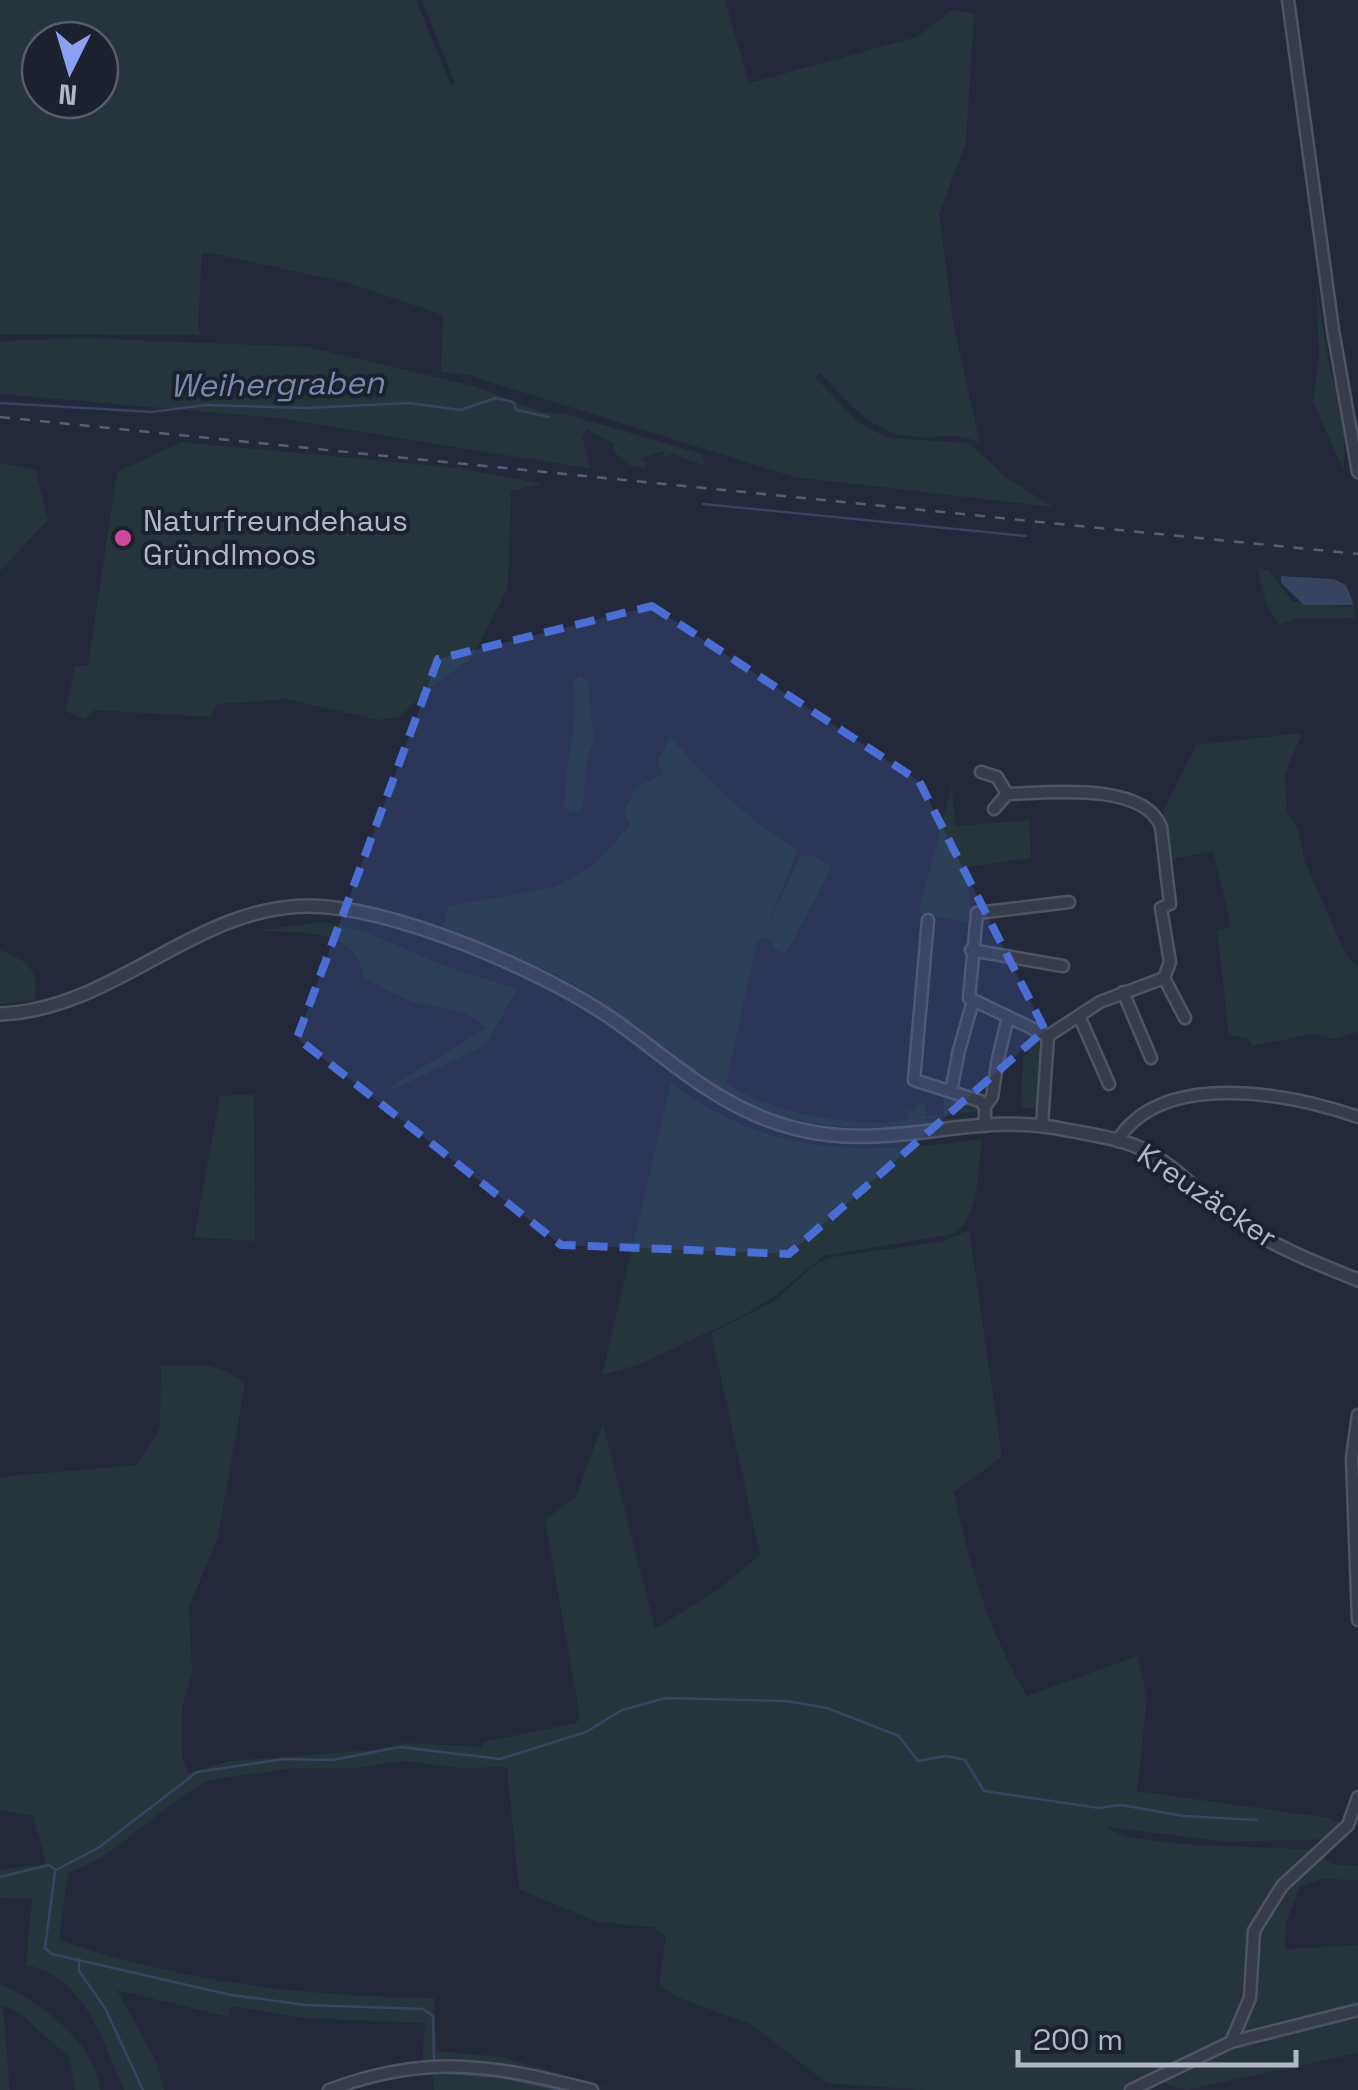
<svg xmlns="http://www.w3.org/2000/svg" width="1358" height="2090" font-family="'Space Grotesk',sans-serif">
  <rect width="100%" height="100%" fill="#23293a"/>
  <g fill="#25353b" fill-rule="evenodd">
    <path d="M 0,0 L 416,0 L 451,86 L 455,83 L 422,0 L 725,0 L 749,83 L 917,37 L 952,10 L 974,14 L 966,143 L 939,214 L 954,327 L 980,443 C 958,432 943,438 918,437 C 874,436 850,404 821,374 L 815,377 L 859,423 L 888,438 L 969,443 L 1006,477 L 1053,507 L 794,477 L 468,375 L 441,372 L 443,315 L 345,282 L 210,253 L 202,253 L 198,328 L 202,335 L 0,334 ZM 100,40 L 100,100 L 40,100 L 40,40 Z"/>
    <polygon points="1316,281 1327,354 1344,423 1344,471 1313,402 1319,353"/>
    <polygon points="85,338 308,347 474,386 542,412 562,413 702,454 705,466 673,454 662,458 664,451 640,458 647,463 646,469 629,465 614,452 614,444 586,429 582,437 591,469 277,418 0,394 0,341"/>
    <polygon points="182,442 458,468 543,484 511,491 508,588 471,659 432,686 401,716 378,720 286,699 217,704 210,717 95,710 85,719 65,711 75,667 88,665 117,472"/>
    <polygon points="0,463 36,470 48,520 0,571"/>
    <polygon points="1257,568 1269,570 1293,602 1354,607 1355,618 1293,619 1280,625 1267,606"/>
    <path d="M 580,676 L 588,682 L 594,740 L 586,764 L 583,807 L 573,813 L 564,807 C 565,764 579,722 573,680 Z"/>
    <polygon points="1302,733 1285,775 1287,812 1298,829 1305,862 1346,955 1358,967 1358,1032 1333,1039 1313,1034 1252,1046 1249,1039 1229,1035 1217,931 1231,927 1213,851 1172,859 1163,811 1196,745"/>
    <path d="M 670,736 C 707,780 748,821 798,849 L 767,926 L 800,857 L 813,855 L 832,867 L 789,948 L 783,953 L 774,949 L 772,940 L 763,936 L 757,942 L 726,1084 C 779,1115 847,1127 908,1121 L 907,1110 L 916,1111 L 917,1103 L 924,1103 L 926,1116 L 944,1114 L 944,1096 L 935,1094 L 937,1090 L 978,1104 L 979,1111 L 914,1121 L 973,1117 L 973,1122 C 875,1132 776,1136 692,1074 C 657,1049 627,1018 590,994 C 545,965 491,948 443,927 L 448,906 L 555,887 L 594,865 L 630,825 L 624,813 L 636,787 L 664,774 L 657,763 Z"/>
    <polygon points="952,786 955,826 1029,820 1031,858 965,867 971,910 967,922 918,913"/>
    <path d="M 320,922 C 361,927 389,942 426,958 C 455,971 487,979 517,989 L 486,1045 L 395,1089 L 388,1088 L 485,1029 C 471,1008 439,1008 417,1003 C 398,997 381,987 364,977 C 356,926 298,933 256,931 Z"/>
    <path d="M 0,950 C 27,960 41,971 34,1001 L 0,1004 Z"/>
    <polygon points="1029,1031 1042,1039 1037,1108 1021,1108 1023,1055 1028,1054"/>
    <path d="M 671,1083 C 770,1158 865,1155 982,1139 C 978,1168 980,1216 954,1234 L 824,1256 L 773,1297 L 744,1315 L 641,1364 L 602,1375 Z"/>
    <polygon points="254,1094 255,1241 194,1237 220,1096"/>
    <path d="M 969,1230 L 1002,1457 L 954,1492 C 970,1566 988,1630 1027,1696 L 1137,1656 L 1147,1697 L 1137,1791 L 1329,1818 L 1345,1825 L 1333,1839 L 1231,1842 L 1106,1827 C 1136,1851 1280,1844 1328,1852 L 1324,1859 L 1333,1864 L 1358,1866 L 1358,1880 L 1323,1879 L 1300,1886 L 1286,1923 L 1285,1949 L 1358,1945 L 1358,2007 L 1246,2035 L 1241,2029 L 1249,1986 L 1233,2030 L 1222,2042 L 1125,2090 L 926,2090 L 827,2083 L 752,2025 L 677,1997 L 659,1985 L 666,1936 L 653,1927 L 597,1922 L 519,1889 L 507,1767 L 460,1768 L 404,1761 L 356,1768 L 293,1768 L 210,1780 L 185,1794 L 102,1858 L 68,1873 L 59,1940 C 188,1983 298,1996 434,1998 L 437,2051 L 502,2057 L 615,2090 L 483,2063 L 422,2064 L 425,2023 L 303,2018 L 231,2006 L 228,2017 L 117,1990 L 156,2061 L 164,2090 L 124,2090 C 103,2041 84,1976 26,1965 L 32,1899 L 0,1898 L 0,1870 L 46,1864 L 33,1816 L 0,1810 L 0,1477 L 137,1465 L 160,1428 L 161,1366 C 194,1364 217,1362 245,1383 L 218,1537 L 189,1607 L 192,1673 L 182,1708 L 182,1757 L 188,1773 L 230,1761 L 372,1750 L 405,1743 L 482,1747 L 483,1742 L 576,1723 L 580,1717 L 545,1520 L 576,1496 L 603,1423 L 655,1629 L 720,1588 L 760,1555 L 711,1333 L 774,1301 L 816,1264 L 832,1257 L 940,1242 Z"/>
    <path d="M 0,1984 C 41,2003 95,2042 100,2090 L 75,2090 L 69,2057 L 17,2011 L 3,2006 L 10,2090 L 0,2090 Z"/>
    <polygon points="1358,2015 1358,2053 1186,2090 1155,2080 1234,2045"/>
    <polygon points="432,2069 482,2070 573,2090 434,2090"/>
  </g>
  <polygon fill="#384261" points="1281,576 1334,579 1346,585 1354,605 1304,605 1281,583"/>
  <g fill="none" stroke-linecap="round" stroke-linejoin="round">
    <g stroke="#384261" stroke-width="2.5">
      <polyline points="0,403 152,412 206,405 307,408 409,403 460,410 496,398 513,402 517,410 549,417"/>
      <polyline points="703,504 1026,536"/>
      <polyline points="55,1872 45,1948 52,1954 231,1995 305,2005 423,2009 433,2016 434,2062"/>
      <polyline points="0,1877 49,1865 56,1870 98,1848 197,1772 284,1759 333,1760 400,1747 500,1759 586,1732 622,1710 666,1698 787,1701 827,1708 899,1736 918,1761 946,1756 965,1760 984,1791 1099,1808 1121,1805 1184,1816 1257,1820"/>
      <polyline points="79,1959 79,1971 105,2008 143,2090"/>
      <polyline points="434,2072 501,2077 560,2090"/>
    </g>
    <defs>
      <g id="minor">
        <polyline points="1288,0 1333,330 1358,472"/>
        <polyline points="981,772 997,777 1007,794"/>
        <path d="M 994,809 L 1007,794 C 1045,793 1144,781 1161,827 L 1170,904 L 1161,908 L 1170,962 L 1164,978 L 1100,1002 L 1048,1036 L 1042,1125"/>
        <polyline points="928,920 914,1080 980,1101 985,1107 985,1126"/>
        <polyline points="971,950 1063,966"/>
        <polyline points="1164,978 1185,1018"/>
        <polyline points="1123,992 1151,1058"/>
        <polyline points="1080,1018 1109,1084"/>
        <polyline points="1048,1036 969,998 977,913 1069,902"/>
        <polyline points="958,1054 973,1001"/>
        <polyline points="997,1063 1008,1017"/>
        <polyline points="951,1091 958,1056"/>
        <polyline points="985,1107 992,1097 997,1065"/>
        <path d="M 1117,1141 C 1163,1068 1291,1094 1358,1117"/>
        <polyline points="1358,1415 1352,1458 1358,1620"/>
        <polyline points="1231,2042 1250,1998 1254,1931 1282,1886 1348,1825 1358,1797"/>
        <path d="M 329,2090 C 428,2053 493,2065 592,2090"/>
        <polyline points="1131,2090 1231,2042 1358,2010"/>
      </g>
      <path id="tertiary" d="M 0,1014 C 115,1010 194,906 309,906 C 394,907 541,970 611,1018 C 664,1055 707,1097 768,1120 C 880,1162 964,1107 1067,1130 C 1088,1134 1112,1137 1133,1145 C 1173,1161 1201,1197 1236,1221 C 1273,1246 1316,1263 1358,1280"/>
    </defs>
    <use href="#minor" stroke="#4f5463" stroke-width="15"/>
    <use href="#tertiary" stroke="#4f5463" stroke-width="16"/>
    <use href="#minor" stroke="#373c4b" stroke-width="10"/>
    <use href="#tertiary" stroke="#373c4b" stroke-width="11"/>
    <polyline stroke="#595f72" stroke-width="2.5" stroke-dasharray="10 10" stroke-linecap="butt" points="0,417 1358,554"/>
  </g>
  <path fill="#4a6ed3" fill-opacity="0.2" stroke="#4a6ed3" stroke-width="8" stroke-dasharray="20 12" stroke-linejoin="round" d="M 652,606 L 919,781 L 1045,1030 L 789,1254 L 561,1245 L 297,1038 L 438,659 Z"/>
  <circle fill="#d1479c" stroke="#1c2130" stroke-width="4" cx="123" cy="538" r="10"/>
  <g text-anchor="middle" stroke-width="8" stroke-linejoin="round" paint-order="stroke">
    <g font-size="30" fill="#b2b7c6" stroke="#1c2130" text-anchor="start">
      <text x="143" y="531">Naturfreundehaus<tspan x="143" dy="34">Gründlmoos</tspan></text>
    </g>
    <g font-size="30" fill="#b2b7c6" stroke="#1c2130">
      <text transform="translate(1207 1196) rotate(34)" y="10">Kreuzäcker</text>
    </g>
    <g font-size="32" font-style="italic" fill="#7c88ad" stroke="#1c2130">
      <text transform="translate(277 384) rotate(-1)" y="11">Weihergraben</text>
    </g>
  </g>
  <g transform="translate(70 70) rotate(185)"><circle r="48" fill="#1c2130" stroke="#585d6c" stroke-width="2.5"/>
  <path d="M0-8L18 38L0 25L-18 38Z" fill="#8aa1f3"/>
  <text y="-15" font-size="28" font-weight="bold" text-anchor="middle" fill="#b2b7c6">N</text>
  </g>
  <path d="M1018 2050v15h278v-15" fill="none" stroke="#b2b7c6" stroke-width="5"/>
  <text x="1033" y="2050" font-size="30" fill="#b2b7c6" stroke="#1c2130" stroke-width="8" paint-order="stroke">200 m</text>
</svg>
